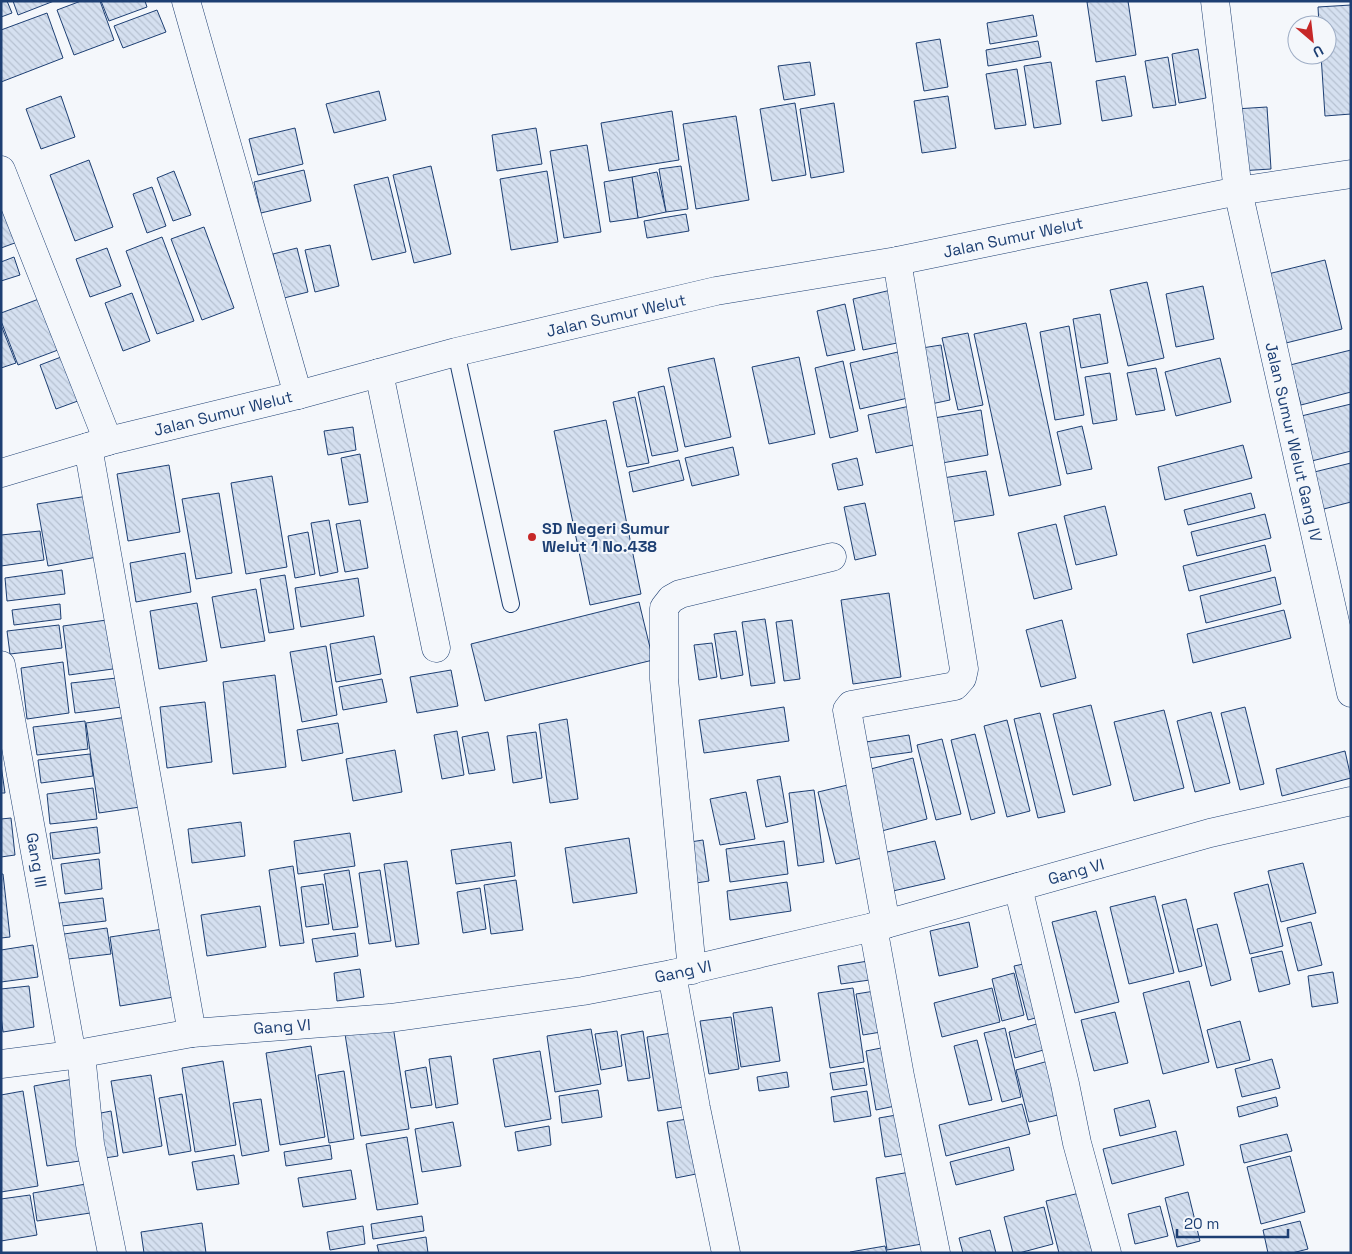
<svg xmlns="http://www.w3.org/2000/svg" width="1352" height="1254" font-family="'Space Grotesk',sans-serif">
  <defs>
    <pattern id="building-back-hatch" width="6" height="6" patternUnits="userSpaceOnUse" patternTransform="scale(1.25)"><rect width="6" height="6" fill="#d5e0f0"/><path d="M-1 5l2 2M0 0l6 6M5-1l2 2" fill="none" stroke="#b6c1d1"/></pattern>
  </defs>
  <rect width="100%" height="100%" fill="#f4f7fb"/>
  <g fill="url(#building-back-hatch)" stroke="#1d3f73">
    <polygon points="1,1 7,1 12,13 1,17"/>
    <polygon points="13,1 54,1 18,15"/>
    <polygon points="81,1 100,1 114,40 74,55 57,10"/>
    <polygon points="101,1 145,1 147,7 109,21"/>
    <polygon points="1092,1 1128,1 1136,55 1096,62 1087,2"/>
    <polygon points="1351,5 1351,114 1325,116 1321,55 1327,55 1327,25 1319,25 1318,7"/>
    <polygon points="157,10 166,32 123,48 114,26"/>
    <polygon points="47,13 63,58 1,82 1,30"/>
    <polygon points="1033,15 1037,36 990,44 987,23"/>
    <polygon points="940,39 948,87 924,91 916,43"/>
    <polygon points="1038,41 1041,57 988,66 986,50"/>
    <polygon points="1198,49 1206,98 1179,103 1172,54"/>
    <polygon points="1168,57 1176,105 1153,108 1145,61"/>
    <polygon points="810,62 815,95 784,100 778,66"/>
    <polygon points="1051,62 1061,124 1034,128 1024,66"/>
    <polygon points="1017,69 1026,125 995,129 986,74"/>
    <polygon points="1125,76 1132,116 1102,121 1096,81"/>
    <polygon points="379,91 386,120 334,133 326,104"/>
    <polygon points="61,96 75,137 41,149 26,109"/>
    <polygon points="948,96 956,148 922,153 914,101"/>
    <polygon points="795,103 806,175 772,181 760,109"/>
    <polygon points="834,103 844,172 811,178 800,109"/>
    <polygon points="1267,107 1271,169 1239,171 1235,109"/>
    <polygon points="672,111 679,160 609,171 601,123"/>
    <polygon points="736,116 749,200 696,209 683,124"/>
    <polygon points="295,128 303,164 258,175 249,139"/>
    <polygon points="536,128 542,164 497,171 492,135"/>
    <polygon points="587,145 601,232 564,238 550,151"/>
    <polygon points="89,160 113,227 75,241 50,175"/>
    <polygon points="431,166 451,254 414,263 393,175"/>
    <polygon points="681,166 688,209 666,212 659,169"/>
    <polygon points="304,170 311,201 261,213 254,182"/>
    <polygon points="174,171 191,215 173,221 157,178"/>
    <polygon points="547,171 558,242 511,250 500,179"/>
    <polygon points="657,172 666,212 638,218 632,177"/>
    <polygon points="388,177 406,252 372,260 354,185"/>
    <polygon points="632,177 638,218 610,222 604,182"/>
    <polygon points="152,187 166,226 147,233 133,194"/>
    <polygon points="1,190 23,240 1,248"/>
    <polygon points="686,214 689,231 647,238 644,221"/>
    <polygon points="204,227 234,308 202,320 171,239"/>
    <polygon points="162,237 194,321 157,334 126,251"/>
    <polygon points="330,245 339,286 315,292 305,250"/>
    <polygon points="107,248 121,286 90,297 76,259"/>
    <polygon points="297,248 308,292 284,298 273,254"/>
    <polygon points="14,257 20,275 1,281 1,262"/>
    <polygon points="1325,260 1342,329 1286,343 1268,274"/>
    <polygon points="1147,282 1164,358 1128,366 1110,290"/>
    <polygon points="1203,286 1214,339 1176,347 1166,294"/>
    <polygon points="891,290 902,342 863,350 853,299"/>
    <polygon points="132,293 150,341 123,351 105,303"/>
    <polygon points="47,296 66,347 18,365 1,321 1,313"/>
    <polygon points="845,304 855,350 827,356 817,311"/>
    <polygon points="1100,314 1108,363 1081,368 1073,319"/>
    <polygon points="1026,323 1061,485 1009,496 974,334"/>
    <polygon points="1,325 16,363 1,368"/>
    <polygon points="1069,326 1084,415 1055,420 1040,332"/>
    <polygon points="968,333 983,405 958,410 942,338"/>
    <polygon points="941,345 950,400 931,404 922,348"/>
    <polygon points="1351,350 1351,392 1301,405 1290,365"/>
    <polygon points="898,352 908,398 860,409 850,363"/>
    <polygon points="69,354 86,398 56,409 40,365"/>
    <polygon points="799,357 815,434 769,444 752,367"/>
    <polygon points="714,358 731,437 685,447 668,368"/>
    <polygon points="1220,358 1231,402 1176,416 1165,372"/>
    <polygon points="843,361 858,431 830,438 815,368"/>
    <polygon points="1156,368 1165,410 1136,415 1127,373"/>
    <polygon points="1110,373 1117,420 1093,424 1085,377"/>
    <polygon points="664,386 678,451 652,456 638,392"/>
    <polygon points="635,397 649,463 627,467 613,402"/>
    <polygon points="1351,404 1351,451 1304,463 1293,418"/>
    <polygon points="910,406 918,444 876,453 868,415"/>
    <polygon points="981,410 988,455 942,463 934,418"/>
    <polygon points="606,420 641,594 590,605 554,431"/>
    <polygon points="1082,426 1092,469 1067,474 1057,432"/>
    <polygon points="353,427 356,450 328,455 324,431"/>
    <polygon points="1243,445 1252,478 1165,500 1158,467"/>
    <polygon points="733,447 739,475 692,486 685,458"/>
    <polygon points="360,454 368,502 349,505 341,458"/>
    <polygon points="857,458 863,485 838,490 832,464"/>
    <polygon points="679,460 684,480 633,492 629,472"/>
    <polygon points="1351,463 1351,502 1316,511 1306,474"/>
    <polygon points="169,465 180,532 128,541 117,474"/>
    <polygon points="986,471 994,515 951,522 943,478"/>
    <polygon points="272,476 287,567 246,574 231,483"/>
    <polygon points="219,493 232,573 196,579 182,499"/>
    <polygon points="1251,493 1255,508 1188,525 1184,510"/>
    <polygon points="88,496 97,557 48,566 37,504"/>
    <polygon points="865,503 876,555 855,560 844,507"/>
    <polygon points="1105,506 1117,555 1076,565 1064,516"/>
    <polygon points="1265,514 1271,538 1197,556 1191,532"/>
    <polygon points="329,520 338,572 320,576 311,523"/>
    <polygon points="360,520 368,568 345,572 336,524"/>
    <polygon points="1056,524 1072,589 1034,599 1018,533"/>
    <polygon points="40,531 44,560 1,566 1,535"/>
    <polygon points="308,532 315,574 295,578 288,536"/>
    <polygon points="1265,545 1271,571 1189,591 1183,566"/>
    <polygon points="185,553 191,592 136,602 130,563"/>
    <polygon points="62,570 65,594 7,601 5,578"/>
    <polygon points="285,575 294,629 269,633 260,579"/>
    <polygon points="1275,577 1281,604 1206,623 1200,596"/>
    <polygon points="358,578 364,616 301,627 295,588"/>
    <polygon points="256,589 265,641 221,648 212,597"/>
    <polygon points="889,593 901,677 853,684 841,600"/>
    <polygon points="639,602 653,660 485,701 471,644"/>
    <polygon points="197,603 207,661 159,669 150,611"/>
    <polygon points="60,604 61,619 14,625 12,610"/>
    <polygon points="1284,610 1291,638 1193,663 1187,634"/>
    <polygon points="114,619 120,668 69,675 63,626"/>
    <polygon points="765,619 775,683 751,686 742,622"/>
    <polygon points="792,620 800,679 784,681 776,622"/>
    <polygon points="1062,620 1076,678 1041,687 1026,630"/>
    <polygon points="59,625 62,648 10,654 7,631"/>
    <polygon points="736,631 743,675 721,679 714,634"/>
    <polygon points="374,636 381,674 336,682 330,644"/>
    <polygon points="712,643 717,677 699,680 694,645"/>
    <polygon points="326,646 337,715 302,722 290,652"/>
    <polygon points="63,662 69,713 27,719 21,668"/>
    <polygon points="451,670 458,706 417,713 410,677"/>
    <polygon points="275,675 286,767 233,774 223,682"/>
    <polygon points="126,677 130,706 75,713 71,683"/>
    <polygon points="382,679 387,702 343,710 339,687"/>
    <polygon points="205,702 212,762 167,768 160,707"/>
    <polygon points="1091,705 1111,785 1073,795 1053,714"/>
    <polygon points="784,707 789,741 704,753 699,720"/>
    <polygon points="1245,707 1264,784 1240,790 1221,713"/>
    <polygon points="1164,710 1184,788 1134,801 1114,722"/>
    <polygon points="1211,712 1230,783 1195,792 1177,721"/>
    <polygon points="1040,713 1065,812 1038,818 1014,719"/>
    <polygon points="134,716 147,806 99,813 86,723"/>
    <polygon points="567,719 578,799 550,803 539,724"/>
    <polygon points="1007,720 1030,811 1007,817 984,726"/>
    <polygon points="85,721 88,749 37,755 33,727"/>
    <polygon points="338,723 343,753 302,761 297,730"/>
    <polygon points="457,731 464,775 442,779 434,735"/>
    <polygon points="488,732 495,770 469,774 462,737"/>
    <polygon points="536,732 542,778 513,783 507,736"/>
    <polygon points="975,734 995,813 971,820 951,740"/>
    <polygon points="909,735 912,752 868,758 866,742"/>
    <polygon points="942,739 961,814 936,820 917,745"/>
    <polygon points="395,750 402,792 353,801 346,759"/>
    <polygon points="1345,751 1351,778 1282,796 1276,769"/>
    <polygon points="90,754 93,776 41,783 38,760"/>
    <polygon points="913,758 927,819 878,832 863,771"/>
    <polygon points="1,765 5,793 1,793"/>
    <polygon points="780,776 788,822 766,827 757,780"/>
    <polygon points="852,784 870,856 836,864 818,792"/>
    <polygon points="93,788 97,819 50,824 47,794"/>
    <polygon points="814,790 824,862 798,866 789,793"/>
    <polygon points="746,792 755,839 720,845 710,799"/>
    <polygon points="11,818 15,855 1,857 1,819"/>
    <polygon points="241,822 245,856 192,863 188,829"/>
    <polygon points="97,827 100,853 53,859 50,833"/>
    <polygon points="350,833 355,866 298,874 294,841"/>
    <polygon points="629,838 637,893 573,903 565,848"/>
    <polygon points="703,840 709,881 690,884 684,843"/>
    <polygon points="784,841 788,874 730,882 726,849"/>
    <polygon points="935,841 945,879 893,891 883,853"/>
    <polygon points="511,842 515,876 456,884 451,850"/>
    <polygon points="99,859 102,889 65,894 61,864"/>
    <polygon points="407,861 419,944 396,947 384,864"/>
    <polygon points="1303,863 1316,913 1281,922 1268,871"/>
    <polygon points="293,866 304,943 280,946 269,870"/>
    <polygon points="349,870 358,927 333,930 324,874"/>
    <polygon points="380,870 391,941 369,944 359,873"/>
    <polygon points="1,874 3,874 10,937 1,938"/>
    <polygon points="516,880 523,930 491,934 484,885"/>
    <polygon points="787,882 791,911 730,920 727,891"/>
    <polygon points="323,884 329,924 306,927 301,887"/>
    <polygon points="1268,884 1283,946 1250,954 1234,893"/>
    <polygon points="480,888 486,929 463,933 457,892"/>
    <polygon points="1155,896 1174,973 1129,984 1110,907"/>
    <polygon points="103,898 106,921 62,926 59,903"/>
    <polygon points="1186,899 1202,966 1179,972 1162,905"/>
    <polygon points="260,906 266,947 207,956 201,915"/>
    <polygon points="1096,911 1119,1002 1075,1013 1052,922"/>
    <polygon points="969,922 978,967 939,976 930,931"/>
    <polygon points="1311,922 1322,965 1298,971 1287,928"/>
    <polygon points="1217,924 1231,980 1211,986 1197,929"/>
    <polygon points="107,928 111,954 68,959 64,934"/>
    <polygon points="170,928 180,996 120,1006 110,937"/>
    <polygon points="355,933 358,956 316,962 312,939"/>
    <polygon points="33,945 38,977 1,982 1,950"/>
    <polygon points="1282,951 1290,984 1259,992 1251,958"/>
    <polygon points="874,960 877,979 841,984 838,966"/>
    <polygon points="1033,962 1046,1015 1028,1020 1014,966"/>
    <polygon points="360,969 364,997 337,1001 334,973"/>
    <polygon points="1333,972 1338,1003 1312,1007 1308,976"/>
    <polygon points="1014,973 1024,1015 1002,1021 992,979"/>
    <polygon points="1189,981 1209,1062 1163,1074 1143,993"/>
    <polygon points="29,986 34,1027 3,1032 1,1016 1,989"/>
    <polygon points="853,988 864,1062 830,1068 818,993"/>
    <polygon points="992,988 1000,1022 942,1037 934,1003"/>
    <polygon points="881,990 887,1031 863,1035 856,994"/>
    <polygon points="772,1007 780,1061 741,1067 733,1013"/>
    <polygon points="1115,1012 1128,1063 1094,1071 1081,1020"/>
    <polygon points="731,1017 739,1069 709,1074 700,1021"/>
    <polygon points="1240,1021 1250,1060 1217,1068 1207,1030"/>
    <polygon points="1040,1023 1047,1049 1015,1058 1009,1032"/>
    <polygon points="393,1026 409,1129 361,1136 345,1034"/>
    <polygon points="1005,1028 1021,1097 1002,1102 984,1033"/>
    <polygon points="591,1029 601,1084 555,1092 547,1036"/>
    <polygon points="617,1031 622,1066 601,1070 595,1034"/>
    <polygon points="643,1031 650,1078 628,1081 621,1035"/>
    <polygon points="678,1032 690,1106 658,1111 647,1037"/>
    <polygon points="977,1040 992,1100 969,1105 954,1046"/>
    <polygon points="311,1046 325,1137 280,1145 266,1053"/>
    <polygon points="891,1046 900,1105 876,1110 866,1051"/>
    <polygon points="540,1051 551,1119 505,1127 493,1059"/>
    <polygon points="451,1056 458,1104 436,1108 429,1059"/>
    <polygon points="1272,1059 1280,1088 1242,1097 1235,1069"/>
    <polygon points="1052,1060 1066,1113 1029,1122 1016,1070"/>
    <polygon points="223,1061 236,1145 195,1152 182,1068"/>
    <polygon points="426,1067 432,1105 411,1108 405,1071"/>
    <polygon points="864,1068 867,1085 833,1090 830,1073"/>
    <polygon points="344,1071 354,1139 329,1143 318,1075"/>
    <polygon points="787,1072 789,1087 759,1091 757,1077"/>
    <polygon points="151,1075 162,1146 123,1153 111,1081"/>
    <polygon points="73,1079 86,1160 47,1166 34,1086"/>
    <polygon points="598,1090 602,1117 562,1123 559,1096"/>
    <polygon points="23,1091 38,1186 1,1192 1,1095"/>
    <polygon points="867,1091 871,1116 834,1122 831,1097"/>
    <polygon points="182,1094 191,1151 169,1155 159,1098"/>
    <polygon points="1276,1097 1278,1106 1239,1117 1237,1107"/>
    <polygon points="261,1099 269,1151 242,1156 233,1103"/>
    <polygon points="1149,1100 1156,1127 1120,1136 1114,1109"/>
    <polygon points="1022,1104 1030,1134 946,1156 939,1125"/>
    <polygon points="111,1111 118,1156 98,1159 91,1115"/>
    <polygon points="902,1114 909,1153 885,1157 879,1118"/>
    <polygon points="688,1119 696,1174 676,1178 667,1122"/>
    <polygon points="453,1122 461,1166 422,1172 415,1129"/>
    <polygon points="549,1126 551,1145 518,1151 515,1132"/>
    <polygon points="1176,1131 1184,1165 1112,1184 1103,1149"/>
    <polygon points="1287,1134 1292,1151 1244,1163 1240,1145"/>
    <polygon points="407,1137 418,1204 377,1210 366,1144"/>
    <polygon points="330,1145 332,1159 286,1166 284,1152"/>
    <polygon points="1009,1147 1014,1170 956,1185 950,1162"/>
    <polygon points="234,1155 239,1184 197,1190 192,1162"/>
    <polygon points="1290,1156 1305,1212 1261,1224 1247,1167"/>
    <polygon points="351,1170 356,1199 303,1207 298,1178"/>
    <polygon points="910,1172 922,1244 887,1250 876,1178"/>
    <polygon points="92,1183 97,1212 37,1221 33,1193"/>
    <polygon points="1084,1192 1099,1253 1059,1253 1046,1201"/>
    <polygon points="1188,1192 1200,1241 1177,1247 1165,1198"/>
    <polygon points="30,1195 37,1235 1,1241 1,1199"/>
    <polygon points="1160,1206 1168,1236 1135,1244 1128,1214"/>
    <polygon points="1044,1207 1053,1244 1019,1253 1013,1253 1004,1217"/>
    <polygon points="422,1216 424,1231 373,1239 371,1224"/>
    <polygon points="1300,1221 1308,1249 1292,1253 1268,1253 1263,1230"/>
    <polygon points="202,1223 206,1253 144,1253 141,1232"/>
    <polygon points="363,1226 365,1244 330,1250 327,1232"/>
    <polygon points="990,1230 996,1253 963,1253 959,1238"/>
    <polygon points="426,1237 428,1253 379,1253 377,1245"/>
    <polygon points="885,1246 887,1253 851,1253 850,1252"/>
  </g>
  <g fill="none" stroke-linecap="round" stroke-linejoin="round">
    <defs>
      <polyline id="lane" points="456,352 511,604"/>
      <g id="street">
        <polyline points="186,1 298,395"/>
        <polyline points="1215,1 1238,191 1351,693"/>
        <polyline points="1,170 108,441"/>
        <polyline points="379,373 436,648"/>
        <polyline points="88,447 192,1033"/>
        <polyline points="1,665 72,1055"/>
        <polyline points="1018,887 1065,1084 1077,1143 1107,1253"/>
        <polyline points="886,924 847,710 851,705 955,686 962,678 964,669 897,261"/>
        <polyline points="873,927 900,1076 936,1253"/>
        <polyline points="692,970 664,679 664,608 671,599 680,594 832,557"/>
        <polyline points="672,974 696,1108 726,1253"/>
        <polyline points="81,1054 90,1144 112,1253"/>
        <polyline points="1,1064 72,1055 192,1033 390,1018 583,991 672,974 886,924 1210,833 1351,801"/>
      </g>
      <polyline id="secondary" points="1,473 108,441 298,395 456,352 716,291 897,261 1238,191 1351,174"/>
    </defs>
    <use href="#lane" stroke="#1d3f73" stroke-width="18"/>
    <use href="#street" stroke="#1d3f73" stroke-width="29"/>
    <use href="#secondary" stroke="#1d3f73" stroke-width="29"/>
    <use href="#lane" stroke="#f4f7fb" stroke-width="16"/>
    <use href="#street" stroke="#f4f7fb" stroke-width="28"/>
    <use href="#secondary" stroke="#f4f7fb" stroke-width="28"/>
  </g>
  <circle fill="#c62828" stroke="#f4f7fb" stroke-width="2" cx="532" cy="537" r="5"/>
  <g text-anchor="middle" stroke-width="4" stroke-linejoin="round" paint-order="stroke">
    <g font-size="16" fill="#1d3f73" stroke="#f4f7fb">
      <text transform="translate(1013 237) rotate(-12)" y="6">Jalan Sumur Welut</text>
      <text transform="translate(616 315) rotate(-13)" y="6">Jalan Sumur Welut</text>
      <text transform="translate(223 413) rotate(-14)" y="6">Jalan Sumur Welut</text>
      <text transform="translate(1294 442) rotate(77)" y="6">Jalan Sumur Welut Gang IV</text>
      <text transform="translate(37 860) rotate(80)" y="6">Gang III</text>
      <text transform="translate(1076 871) rotate(-16)" y="6">Gang VI</text>
      <text transform="translate(683 971) rotate(-12)" y="6">Gang VI</text>
      <text transform="translate(282 1026) rotate(-4)" y="6">Gang VI</text>
    </g>
    <g font-size="16" font-weight="bold" fill="#1d3f73" stroke="#f4f7fb" text-anchor="start">
      <text x="542" y="534">SD Negeri Sumur<tspan x="542" dy="18">Welut 1 No.438</tspan></text>
    </g>
  </g>
  <rect width="1352" height="1254" fill="none" stroke="#1d3f73" stroke-width="5"/>
  <g transform="translate(1312 40) rotate(152)"><circle r="24" fill="#f4f7fb" stroke="#9eadc5"/>
  <path d="M0-4L9 19L0 12L-9 19Z" fill="#c62828"/>
  <text y="-8" font-size="14" font-weight="bold" text-anchor="middle" fill="#1d3f73">U</text>
  </g>
  <path d="M1177 1229v8h111v-8" fill="none" stroke="#1d3f73" stroke-width="2.5"/>
  <text x="1184" y="1229" font-size="15" fill="#1d3f73" stroke="#f4f7fb" stroke-width="4" paint-order="stroke">20 m</text>
</svg>
